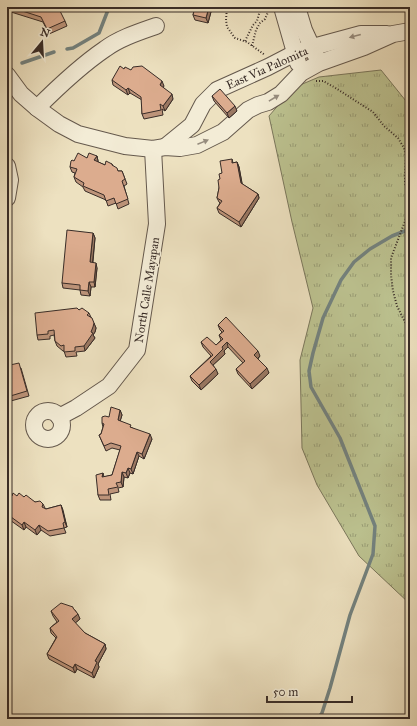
<svg xmlns="http://www.w3.org/2000/svg" width="417" height="726" font-family="'IM FELL Great Primer',serif">
  <defs>
    <pattern id="grass-tufts" width="24" height="20" patternUnits="userSpaceOnUse"><rect width="24" height="20" fill="#bcc290"/><path d="M3 7l-1-3M5 7V3M7 7l1-3M15 17l-1-3M17 17v-4M19 17l1-3" fill="none" stroke="#9a9e76"/></pattern>
  </defs>
  <rect width="100%" height="100%" fill="#ede1c0"/>
  <filter id="stains"><feTurbulence type="fractalNoise" baseFrequency=".005" numOctaves="4"/><feColorMatrix values="0 0 0 0 .2 0 0 0 0 .09 0 0 0 0 .02 0 0 0 .5 -.17"/></filter>
  <radialGradient id="worn" r=".72"><stop offset=".6" stop-color="#630" stop-opacity="0"/><stop offset="1" stop-color="#630" stop-opacity=".3"/></radialGradient>
  <polygon fill="url(#grass-tufts)" stroke="#7a775c" points="381,70 410,106 410,604 359,556 317,485 302,448 300,360 313,308 292,222 269,116 293,88 319,77"/>
  <g fill="none" stroke-linecap="round" stroke-linejoin="round">
    <g stroke="#73827f" stroke-width="3.5">
      <polyline points="67,49 73,48 99,33 108,10"/>
      <polyline points="22,63 54,52"/>
      <polyline points="317,719 322,713 330,688 350,615 373,554 375,526 340,438 311,387 309,371 313,353 323,318 341,280 354,262 370,249 392,236 410,229"/>
    </g>
    <defs>
      <g id="minor">
        <polyline points="282,7 298,63"/>
        <polyline points="297,7 304,30 316,56"/>
        <polyline points="7,75 21,94 37,108 59,124 78,134 125,146 153,149 165,147 180,148 197,145 223,132 248,110 258,105 268,102 281,94 301,73 319,63 364,47 393,34 410,31"/>
        <path d="M 37,108 C 58,87 80,66 105,49 C 120,38 139,32 156,26"/>
        <polyline points="165,147 192,125 203,104 217,90 268,67 295,53 313,47 361,34 387,34"/>
        <polyline points="7,166 10,180 7,198"/>
        <circle cx="48" cy="425" r="14"/>
        <polyline points="59,417 76,408 109,386 137,350 157,224 153,149"/>
      </g>
    </defs>
    <use href="#minor" stroke="#65594d" stroke-width="18"/>
    <g stroke="#382c27" stroke-width="2" stroke-dasharray="1 2" stroke-linecap="butt">
      <polyline points="227,7 226,20 227,27 235,38 247,42 265,55"/>
      <polyline points="245,41 253,25 257,21 261,7"/>
      <polyline points="252,46 256,30 260,23 265,19 269,10"/>
      <polyline points="316,81 323,81 334,87 373,112 384,126 398,138 404,148 406,156 405,183 410,205"/>
      <polyline points="410,208 391,258 391,275 393,291 397,306 410,332"/>
    </g>
    <use href="#minor" stroke="#f3ecd6" stroke-width="16"/>
  </g>
  <g fill="#bd947a" stroke="#382c27">
    <polygon points="10,7 65,21 67,26 49,34 43,22 11,12"/>
    <polygon points="195,7 214,7 214,9 212,8 208,23 195,20 193,15"/>
    <polygon points="124,69 164,86 163,87 173,99 165,111 162,109 163,115 144,119 142,114 142,100 130,93 128,95 113,85 112,80"/>
    <polygon points="212,96 237,111 229,118 214,101"/>
    <polygon points="97,156 98,161 98,162 105,165 112,164 113,166 118,171 122,171 127,184 124,186 129,204 118,209 116,203 108,206 106,200 85,191 83,187 76,182 74,177 75,173 72,172 70,167 74,161"/>
    <polygon points="232,159 233,163 237,162 239,167 242,184 258,194 259,198 241,227 219,213 217,208 220,203 219,202 217,198 222,173"/>
    <polygon points="93,233 95,238 93,262 97,268 95,287 91,287 90,296 81,295 80,290 63,288 62,283"/>
    <polygon points="79,310 89,313 96,328 95,332 93,335 95,338 85,351 76,352 77,356 66,357 64,351 63,351 57,346 55,341 54,335 50,336 50,339 38,340 37,335"/>
    <polygon points="218,325 260,356 258,359 269,373 252,389 238,374 236,369 243,363 228,347 224,351 225,354 213,365 218,374 201,390 192,381 190,376 211,356 203,347 201,342 216,345 221,340 219,335 222,332 220,330"/>
    <polygon points="7,355 10,365 21,368 29,396 7,402"/>
    <polygon points="120,410 122,415 120,421 152,439 144,459 139,456 133,474 130,473 128,478 124,477 123,487 118,488 119,492 110,494 111,500 100,500 98,495 103,473 104,477 112,475 120,450 112,448 106,451 99,435 101,434 103,427 102,423 109,417"/>
    <polygon points="12,496 24,497 35,502 43,504 45,508 46,509 61,505 67,527 64,528 66,533 50,536 41,530 37,535 26,527 24,530 7,518 7,508 9,506 7,504 7,497"/>
    <polygon points="75,610 80,619 75,623 85,633 105,644 106,649 98,664 99,667 94,678 77,669 75,673 49,659 47,654 56,638 51,633 50,628 57,622 53,616 51,611"/>
  </g>
  <g fill="#9a7863" stroke="#382c27">
    <polygon points="209,7 212,7 212,8 208,23 206,18"/>
    <polygon points="162,81 164,86 162,90 160,85"/>
    <polygon points="128,88 130,93 128,95 126,90"/>
    <polygon points="172,94 173,99 165,111 163,106"/>
    <polygon points="235,106 237,111 229,118 227,113"/>
    <polygon points="97,156 98,161 96,165 94,160"/>
    <polygon points="237,162 239,167 243,188 241,183"/>
    <polygon points="258,194 259,198 241,227 239,222"/>
    <polygon points="93,233 95,238 92,267 90,262"/>
    <polygon points="96,263 97,268 95,287 94,282"/>
    <polygon points="89,282 91,287 90,296 88,291"/>
    <polygon points="94,323 96,328 95,332 93,335 95,338 85,351 84,346"/>
    <polygon points="227,342 228,347 224,351 225,354 211,367 210,362 222,347"/>
    <polygon points="258,351 260,356 256,360 254,355"/>
    <polygon points="267,368 269,373 252,389 250,384"/>
    <polygon points="216,369 218,374 201,390 199,385"/>
    <polygon points="120,410 122,415 119,425 118,420"/>
    <polygon points="150,434 152,439 144,459 142,454"/>
    <polygon points="137,452 139,456 133,474 131,469"/>
    <polygon points="128,468 130,473 128,478 126,473"/>
    <polygon points="122,472 124,477 123,487 121,482"/>
    <polygon points="61,505 63,510 67,527 65,522"/>
    <polygon points="24,522 26,527 24,530 22,525"/>
    <polygon points="39,525 41,530 37,535 35,530"/>
    <polygon points="78,614 80,619 74,624 72,619"/>
    <polygon points="105,644 106,649 98,664 99,667 94,678 92,673 95,661"/>
    <polygon points="75,664 77,669 75,673 73,668"/>
  </g>
  <g fill="#dcac8e" stroke="#382c27">
    <polygon points="10,7 58,7 65,21 47,29 41,17"/>
    <polygon points="195,7 209,7 206,18 193,15"/>
    <polygon points="120,66 124,69 125,67 131,70 133,67 142,66 162,81 160,85 172,94 163,106 160,104 161,110 142,114 141,97 128,88 126,90 112,80"/>
    <polygon points="220,89 235,106 227,113 212,96"/>
    <polygon points="78,153 87,158 89,153 97,156 94,160 105,165 106,161 112,164 112,165 117,168 118,171 122,171 125,179 122,181 128,199 116,204 114,198 106,201 104,195 83,186 84,183 74,177 77,169 70,167 71,161 72,160 74,161"/>
    <polygon points="232,159 232,163 237,162 241,183 258,194 239,222 217,208 222,201 217,198 219,188 218,180 220,179 219,174 222,173 220,161"/>
    <polygon points="67,230 93,233 90,262 96,263 94,282 89,282 88,291 80,290 80,285 62,283"/>
    <polygon points="77,308 79,310 82,308 89,313 87,315 92,318 94,323 93,327 91,332 93,333 84,346 75,347 75,351 64,352 64,345 61,346 55,341 54,330 48,331 48,334 37,335 35,313"/>
    <polygon points="226,317 258,351 254,355 267,368 250,384 236,369 245,361 227,342 222,347 223,349 210,362 216,369 199,385 190,376 213,355 201,342 207,337 216,345 223,339 219,335 224,331 218,325"/>
    <polygon points="7,356 10,365 19,363 27,391 7,397"/>
    <polygon points="111,407 120,410 118,420 131,425 130,427 150,434 142,454 137,452 131,469 128,468 126,473 122,472 121,482 116,483 118,487 108,489 109,495 98,495 96,475 103,473 102,477 112,475 121,446 111,443 104,446 99,435 101,434 104,424 102,423 102,417 105,416 109,417"/>
    <polygon points="13,493 17,496 19,493 24,497 26,495 35,502 40,501 43,504 42,507 46,509 61,505 65,522 63,523 64,528 48,531 39,525 35,530 24,522 22,525 7,514 7,508 10,503 7,501 7,497 10,494 12,496"/>
    <polygon points="61,603 73,607 73,608 78,614 72,619 85,633 105,644 95,661 97,662 92,673 75,664 73,668 47,654 57,637 50,628 59,621 51,611"/>
  </g>
  <defs><path id="oneway-solid" d="M-6-.8H1V-3.2L6.5 0L1 3.2V.8H-6Z"/></defs>
  <g fill="#968c7e">
    <use href="#oneway-solid" transform="translate(355 36) rotate(165)"/>
    <use href="#oneway-solid" transform="translate(274 98) rotate(-31)"/>
    <use href="#oneway-solid" transform="translate(203 142) rotate(-22)"/>
  </g>
  <g text-anchor="middle" stroke-width="3" stroke-linejoin="round" paint-order="stroke">
    <g font-size="12" fill="#382c27" stroke="#f3ecd6">
      <text transform="translate(267 68) rotate(-24)" y="4">East Via Palomita</text>
      <text transform="translate(147 290) rotate(-81)" y="4">North Calle Mayapan</text>
    </g>
  </g>
  <rect width="417" height="726" fill="none" stroke="#ede1c0" stroke-width="24"/>
  <rect x="8" y="8" width="401" height="710" fill="none" stroke="#382c27" stroke-width="2"/>
  <rect x="12" y="12" width="393" height="702" fill="none" stroke="#382c27"/>
  <g transform="translate(42 42) rotate(18)" stroke="#f3ecd6" stroke-width="3" paint-order="stroke">
  <path d="M0-3L7 15L0 10L-7 15Z" fill="#382c27"/>
  <text y="-6" font-size="11" font-weight="bold" text-anchor="middle" fill="#382c27">N</text>
  </g>
  <path d="M267 696v6h85v-6" fill="none" stroke="#382c27" stroke-width="2"/>
  <text x="273" y="696" font-size="12" fill="#382c27" stroke="#f3ecd6" stroke-width="3" paint-order="stroke">50 m</text>
  <rect width="100%" height="100%" filter="url(#stains)"/>
  <rect width="100%" height="100%" fill="url(#worn)"/>
</svg>
